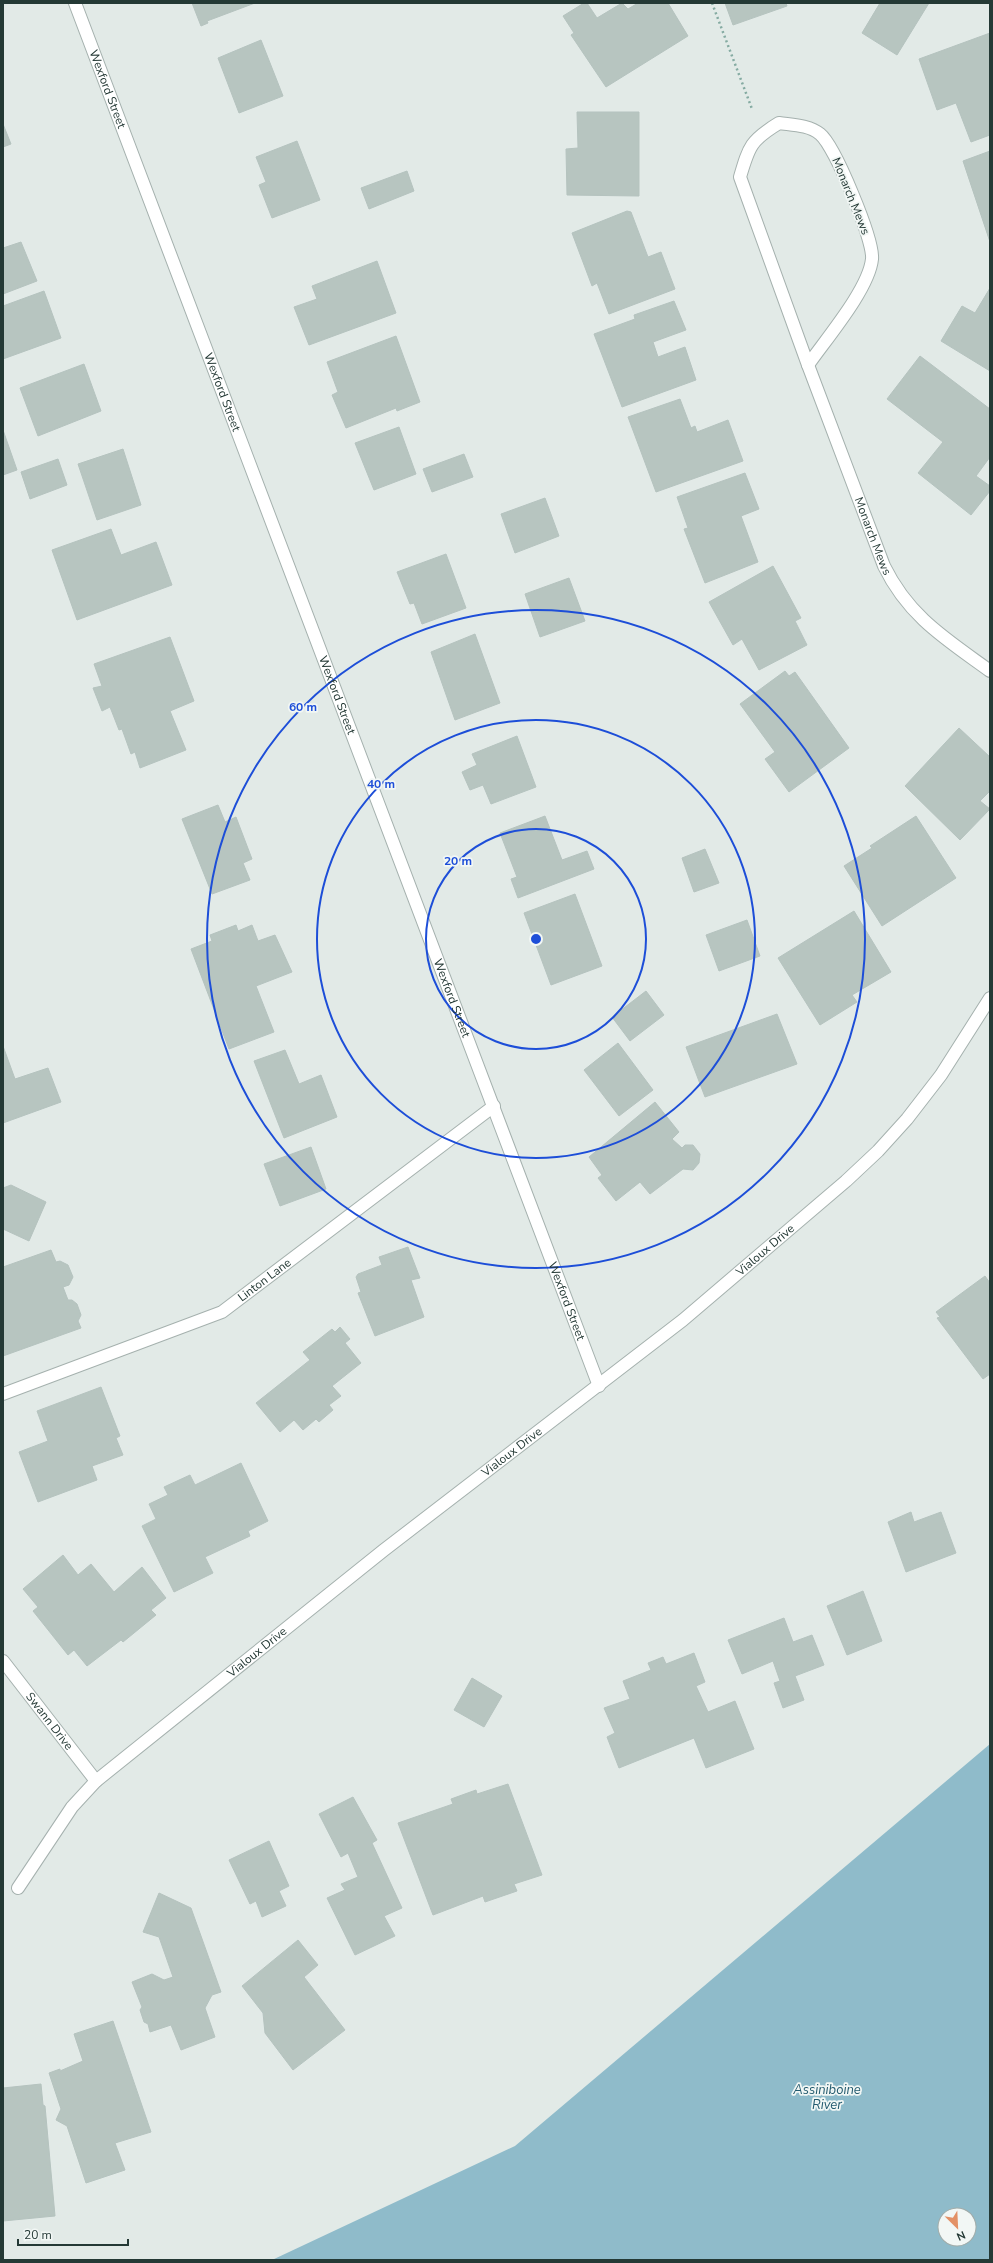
<svg xmlns="http://www.w3.org/2000/svg" width="993" height="2263" font-family="'Nunito Sans',sans-serif">
  <rect width="100%" height="100%" fill="#e2eae7"/>
  <path fill="#8fbbca" fill-rule="evenodd" d="M 990,1744 L 990,2260 L 272,2260 L 515,2146 ZM 945,2215 L 969,2215 L 969,2239 L 945,2239 Z"/>
  <g fill="#b7c5c0" stroke="#b5c3bf">
    <polygon points="192,3 255,3 207,21 208,23 201,26"/>
    <polygon points="584,3 587,3 597,18 622,3 628,9 638,3 668,3 688,36 606,87 571,35 574,33 563,16"/>
    <polygon points="725,3 786,3 787,6 733,25"/>
    <polygon points="880,3 929,3 897,55 862,33"/>
    <polygon points="990,33 990,135 971,142 956,103 937,110 919,59"/>
    <polygon points="261,40 283,96 239,113 218,58"/>
    <polygon points="577,112 639,112 639,196 567,195 566,149 578,148"/>
    <polygon points="3,124 11,144 3,147"/>
    <polygon points="297,141 320,200 272,218 259,185 266,182 256,157"/>
    <polygon points="990,151 990,242 963,161"/>
    <polygon points="407,171 414,191 369,209 361,188"/>
    <polygon points="627,211 631,212 648,257 661,252 675,289 609,314 597,283 592,286 572,233"/>
    <polygon points="21,242 37,281 3,294 3,248"/>
    <polygon points="377,261 396,313 309,345 294,307 317,299 312,286"/>
    <polygon points="990,288 990,371 941,341 962,306 975,313"/>
    <polygon points="44,291 61,338 3,359 3,306"/>
    <polygon points="674,301 686,330 653,342 658,357 685,347 696,380 622,407 594,334 635,319 634,315"/>
    <polygon points="396,336 420,402 397,411 396,408 346,428 332,395 338,392 327,362"/>
    <polygon points="920,356 990,409 990,457 976,476 990,486 990,491 971,515 918,473 943,442 887,399"/>
    <polygon points="84,364 101,411 38,436 20,388"/>
    <polygon points="680,399 691,428 695,426 697,432 728,420 743,461 656,492 628,417"/>
    <polygon points="399,427 416,474 374,490 355,443"/>
    <polygon points="3,430 17,470 3,475"/>
    <polygon points="123,449 141,505 97,520 78,464"/>
    <polygon points="464,454 473,477 432,492 423,469"/>
    <polygon points="58,459 67,485 30,499 21,472"/>
    <polygon points="745,473 759,509 741,516 758,562 705,583 684,529 688,528 677,497"/>
    <polygon points="545,498 559,536 515,553 501,514"/>
    <polygon points="111,529 121,555 156,542 172,585 77,620 52,550"/>
    <polygon points="446,554 466,608 422,624 414,603 410,604 397,572"/>
    <polygon points="773,566 801,618 795,621 807,645 759,670 742,639 733,645 709,602"/>
    <polygon points="569,578 585,621 540,637 525,594"/>
    <polygon points="475,634 500,703 455,720 431,652"/>
    <polygon points="170,637 194,701 170,711 186,750 140,768 135,752 131,754 122,729 119,730 110,707 102,711 93,688 102,686 94,664"/>
    <polygon points="785,671 789,676 795,672 849,748 789,792 765,759 775,752 740,704"/>
    <polygon points="959,728 990,757 990,791 980,801 990,809 960,840 905,786"/>
    <polygon points="517,736 536,787 491,804 483,785 470,790 462,772 477,765 472,754"/>
    <polygon points="218,805 225,822 236,817 252,859 243,863 250,880 212,894 182,819"/>
    <polygon points="545,816 562,860 587,851 594,869 518,898 511,879 517,877 500,833"/>
    <polygon points="916,816 956,878 882,926 844,866 872,848 870,846"/>
    <polygon points="705,849 719,883 694,892 682,858"/>
    <polygon points="575,894 602,966 551,985 524,913"/>
    <polygon points="854,911 891,972 852,995 857,1002 820,1025 778,958"/>
    <polygon points="747,920 760,956 719,971 706,935"/>
    <polygon points="236,925 238,931 252,925 258,941 275,935 292,972 256,986 274,1032 229,1049 191,949 212,941 210,935"/>
    <polygon points="646,991 664,1015 630,1041 612,1017"/>
    <polygon points="777,1014 797,1064 705,1097 686,1047"/>
    <polygon points="618,1043 653,1090 619,1116 584,1070"/>
    <polygon points="3,1046 15,1079 48,1068 61,1102 3,1123"/>
    <polygon points="285,1050 299,1084 321,1075 337,1117 284,1138 254,1061"/>
    <polygon points="655,1102 679,1132 672,1139 682,1148 685,1145 693,1145 700,1154 699,1163 693,1170 683,1169 650,1194 640,1182 616,1201 598,1178 602,1175 589,1157"/>
    <polygon points="311,1147 326,1189 280,1206 264,1164"/>
    <polygon points="11,1185 46,1202 29,1241 3,1229 3,1188"/>
    <polygon points="408,1247 420,1278 411,1280 424,1317 375,1336 358,1293 361,1292 356,1277 358,1274 382,1265 379,1257"/>
    <polygon points="51,1250 56,1262 60,1261 68,1265 73,1277 69,1285 63,1287 68,1300 72,1300 77,1304 81,1315 78,1321 81,1328 3,1356 3,1267"/>
    <polygon points="985,1276 990,1283 990,1374 983,1379 937,1318 940,1317 936,1312"/>
    <polygon points="340,1327 350,1339 345,1343 361,1363 332,1386 341,1396 329,1405 333,1410 319,1422 316,1419 303,1430 294,1420 280,1432 256,1403 310,1360 303,1352 332,1329 335,1332"/>
    <polygon points="101,1387 120,1436 116,1438 123,1455 92,1466 97,1480 38,1502 19,1452 48,1441 37,1411"/>
    <polygon points="241,1463 268,1521 248,1531 250,1536 205,1557 213,1573 174,1592 142,1526 156,1519 149,1504 168,1495 164,1487 190,1475 195,1485"/>
    <polygon points="911,1512 914,1522 941,1512 956,1553 906,1572 888,1522"/>
    <polygon points="63,1555 78,1575 91,1564 114,1592 142,1567 166,1598 151,1610 156,1615 123,1642 121,1640 87,1666 74,1650 68,1655 33,1611 38,1607 23,1589"/>
    <polygon points="863,1591 882,1641 847,1655 827,1606"/>
    <polygon points="784,1618 793,1642 812,1635 824,1665 795,1676 804,1700 783,1708 774,1683 780,1681 773,1661 742,1674 728,1640"/>
    <polygon points="694,1653 705,1682 696,1686 708,1712 735,1701 754,1749 706,1768 694,1738 619,1768 607,1737 615,1733 604,1708 630,1699 623,1681 651,1670 648,1663 663,1657 666,1664"/>
    <polygon points="472,1678 502,1696 484,1727 454,1710"/>
    <polygon points="508,1784 542,1875 514,1884 517,1891 485,1902 483,1896 433,1915 398,1823 453,1804 451,1799 476,1790 477,1794"/>
    <polygon points="353,1797 377,1840 372,1843 402,1908 384,1916 395,1936 355,1955 327,1898 345,1890 341,1884 358,1877 348,1853 341,1857 319,1814"/>
    <polygon points="269,1841 289,1886 279,1891 286,1906 262,1917 256,1901 250,1904 229,1860"/>
    <polygon points="159,1893 191,1908 221,1992 212,1995 205,2008 215,2037 181,2050 171,2025 150,2032 148,2024 144,2022 140,2010 142,2007 132,1982 152,1974 164,1980 173,1977 159,1937 143,1932"/>
    <polygon points="298,1940 318,1965 304,1977 345,2030 293,2070 265,2033 263,2013 242,1986"/>
    <polygon points="113,2021 151,2132 115,2143 125,2170 86,2183 67,2126 56,2120 61,2109 49,2073 60,2069 60,2071 83,2061 74,2034"/>
    <polygon points="41,2084 43,2105 45,2106 55,2216 3,2221 3,2088"/>
  </g>
  <g fill="none" stroke-linecap="round" stroke-linejoin="round">
    <defs>
      <g id="minor">
        <path id="s1" d="M 75,3 L 599,1386"/>
        <path d="M 779,123 C 793,125 809,125 820,134 C 835,146 874,240 872,259 C 869,289 826,339 808,365 L 740,177 C 749,146 751,140 779,123 Z"/>
        <path id="s2" d="M 808,365 L 884,566 C 909,617 946,639 990,671"/>
        <path id="s3" d="M 3,1394 L 222,1312 L 494,1106"/>
        <path id="s4" d="M 3,1661 L 96,1781"/>
        <path id="s5" d="M 18,1888 L 72,1807 L 96,1781 L 384,1550 L 683,1320 L 846,1181 L 878,1151 L 907,1119 L 941,1075 L 990,998"/>
      </g>
    </defs>
    <use href="#minor" stroke="#a5b1ae" stroke-width="14"/>
    <polyline stroke="#85aba2" stroke-width="2.5" stroke-dasharray="2 3" stroke-linecap="butt" points="712,3 752,109"/>
    <use href="#minor" stroke="#fff" stroke-width="12"/>
  </g>
  <g fill="none" stroke="#1d4ed8" stroke-width="2">
    <circle cx="536" cy="939" r="110"/>
    <circle cx="536" cy="939" r="219"/>
    <circle cx="536" cy="939" r="329"/>
  </g>
  <g text-anchor="middle" stroke-width="3.5" stroke-linejoin="round" paint-order="stroke">
    <g font-size="12" fill="#243935" stroke="#f2f7f5">
      <text dy="4" stroke="none"><textPath href="#s1" startOffset="92">Wexford Street</textPath></text>
      <text transform="translate(851 196) rotate(68)" y="4">Monarch Mews</text>
      <text dy="4" stroke="none"><textPath href="#s1" startOffset="416">Wexford Street</textPath></text>
      <text dy="4" stroke="none"><textPath href="#s2" startOffset="183">Monarch Mews</textPath></text>
      <text dy="4" stroke="none"><textPath href="#s1" startOffset="740">Wexford Street</textPath></text>
      <text dy="4" stroke="none"><textPath href="#s1" startOffset="1064">Wexford Street</textPath></text>
      <text dy="4" stroke="none"><textPath href="#s5" startOffset="987">Vialoux Drive</textPath></text>
      <text dy="4" stroke="none"><textPath href="#s3" startOffset="287">Linton Lane</textPath></text>
      <text dy="4" stroke="none"><textPath href="#s1" startOffset="1388">Wexford Street</textPath></text>
      <text dy="4" stroke="none"><textPath href="#s5" startOffset="663">Vialoux Drive</textPath></text>
      <text dy="4" stroke="none"><textPath href="#s5" startOffset="339">Vialoux Drive</textPath></text>
      <text dy="4" stroke="none"><textPath href="#s4" startOffset="76">Swann Drive</textPath></text>
    </g>
    <g font-size="13" font-style="italic" fill="#245b6f" stroke="#f2f7f5">
      <text x="827" y="2094">Assiniboine<tspan x="827" dy="15">River</tspan></text>
    </g>
  </g>
  <circle cx="536" cy="939" r="6" fill="#1d4ed8" stroke="#f2f7f5" stroke-width="2"/>
  <g font-size="12" text-anchor="middle" font-weight="bold" fill="#1d4ed8" stroke="#f2f7f5" stroke-width="3.5" stroke-linejoin="round" paint-order="stroke">
    <text x="303" y="711">60 m</text>
    <text x="381" y="788">40 m</text>
    <text x="458" y="865">20 m</text>
  </g>
  <rect width="993" height="2263" fill="none" stroke="#243935" stroke-width="8"/>
  <g transform="translate(957 2227) rotate(156)"><circle r="19" fill="#f2f7f5" stroke="#a0aba8"/>
  <path d="M0-3L7 15L0 10L-7 15Z" fill="#e39166"/>
  <text y="-6" font-size="11" font-weight="bold" text-anchor="middle" fill="#243935">N</text>
  </g>
  <path d="M18 2239v6h110v-6" fill="none" stroke="#243935" stroke-width="2"/>
  <text x="24" y="2239" font-size="12" fill="#243935" stroke="#f2f7f5" stroke-width="3" paint-order="stroke">20 m</text>
</svg>
